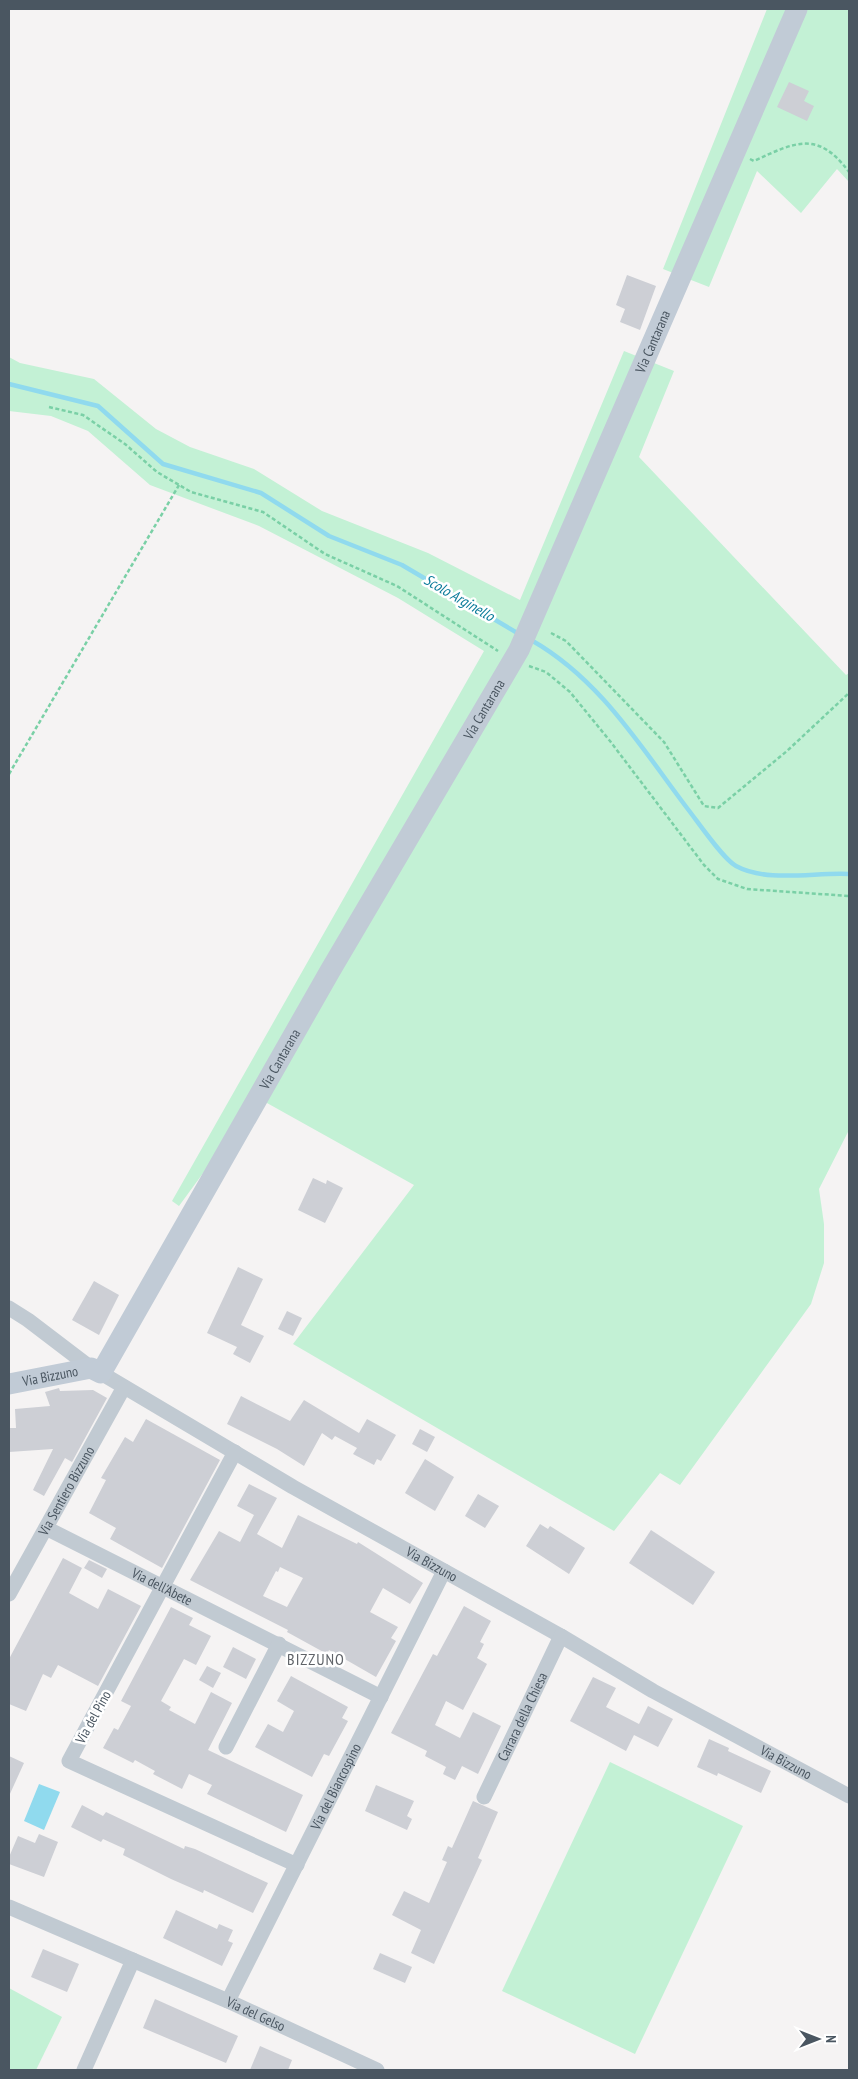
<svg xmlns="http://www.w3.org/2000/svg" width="858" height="2079" font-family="'PT Sans Narrow',sans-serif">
  <rect width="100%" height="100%" fill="#f5f3f3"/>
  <g fill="#c3f1d5">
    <polygon points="767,9 849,9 849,182 837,169 801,213 757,171 709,287 663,269"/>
    <polygon points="624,351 674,371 639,457 846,675 849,673 849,1130 819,1189 824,1224 824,1263 811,1304 680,1485 660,1473 614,1531 293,1344 414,1185 258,1098 179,1206 172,1201 484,651 398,598 259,526 150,485 88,431 51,416 9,411 9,357 20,363 94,379 156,429 190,447 254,469 322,511 428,553 520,600"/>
    <polygon points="610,1762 743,1826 635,2054 502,1991"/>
    <polygon points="9,1988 62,2017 36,2070 9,2070"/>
  </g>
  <polygon fill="#90daee" points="39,1784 60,1792 44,1830 24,1821"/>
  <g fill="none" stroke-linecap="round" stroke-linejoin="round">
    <g stroke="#90daee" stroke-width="4.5">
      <polyline points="9,384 98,406 163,464 261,493 329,536 402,565 519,634"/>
      <path d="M 531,640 C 600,679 640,746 687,808 C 698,822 723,859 736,866 C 767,883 815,872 849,874"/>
    </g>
  </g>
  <g fill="#cdcfd5" fill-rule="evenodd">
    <polygon points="789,82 809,91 804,101 814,106 807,121 777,107"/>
    <polygon points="627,275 656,286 640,330 620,322 625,309 616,305"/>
    <polygon points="313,1178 326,1184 327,1180 343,1188 325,1223 298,1210"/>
    <polygon points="238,1267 263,1279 241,1325 264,1336 250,1363 233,1354 237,1347 207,1333"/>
    <polygon points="94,1281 119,1295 99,1335 72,1320"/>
    <polygon points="287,1311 302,1318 293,1336 278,1329"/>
    <polygon points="59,1388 60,1391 93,1390 107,1398 72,1462 65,1458 44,1496 33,1490 53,1449 9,1452 9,1428 16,1428 15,1409 50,1406 45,1392"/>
    <polygon points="241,1396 290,1421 304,1400 359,1433 367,1419 396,1435 381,1461 377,1459 374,1465 353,1454 357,1448 335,1436 332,1440 322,1433 304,1466 277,1449 227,1424"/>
    <polygon points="146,1419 220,1460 162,1568 110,1539 116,1528 89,1513 106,1480 101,1478 125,1437 133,1442"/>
    <polygon points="420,1429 435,1437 427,1452 412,1444"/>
    <polygon points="425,1459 454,1477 435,1511 405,1493"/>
    <path d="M 249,1484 L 277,1498 L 257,1534 L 282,1548 L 298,1515 L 357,1544 L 358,1542 L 423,1583 L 410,1604 L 383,1588 L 370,1612 L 398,1627 L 391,1638 L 396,1641 L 376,1677 L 329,1650 L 327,1654 L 287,1632 L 288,1630 L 190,1580 L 219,1531 L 240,1542 L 254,1515 L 237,1506 ZM 280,1567 L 303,1578 L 287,1607 L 263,1596 L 276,1571 L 278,1572 Z"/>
    <polygon points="478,1494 499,1506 485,1528 465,1516"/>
    <polygon points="540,1524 548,1529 550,1526 585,1548 569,1574 526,1546"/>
    <polygon points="651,1530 715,1572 693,1605 629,1563"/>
    <polygon points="63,1558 82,1568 69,1593 98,1609 108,1589 141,1606 98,1686 58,1665 51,1678 43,1674 26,1711 9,1704 9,1659"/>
    <polygon points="89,1560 107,1569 102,1578 84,1568"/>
    <polygon points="464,1606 491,1621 480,1642 484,1644 477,1658 487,1664 463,1710 446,1701 435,1725 460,1738 473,1712 501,1726 478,1774 462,1766 455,1780 443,1774 446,1767 425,1756 427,1751 391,1733 433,1654 437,1656"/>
    <polygon points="171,1607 193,1618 189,1625 211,1636 196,1665 184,1659 161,1701 171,1707 169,1710 195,1724 211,1692 232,1703 208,1750 303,1795 286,1832 207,1794 212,1785 189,1774 182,1789 153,1774 155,1771 135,1760 133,1763 103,1748 114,1728 118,1730 131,1706 121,1701"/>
    <polygon points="233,1647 256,1659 246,1679 223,1667"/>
    <polygon points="207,1666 221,1673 213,1688 199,1680"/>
    <polygon points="291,1676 348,1707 342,1718 348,1721 329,1756 324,1754 312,1777 255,1747 268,1724 283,1732 294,1711 277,1701"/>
    <polygon points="593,1677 616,1688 606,1707 639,1724 648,1706 673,1719 658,1747 634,1735 626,1751 570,1721"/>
    <polygon points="709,1739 729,1748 728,1751 771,1771 761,1793 718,1773 717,1776 697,1767"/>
    <polygon points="9,1756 24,1763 9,1796"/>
    <polygon points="376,1785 414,1801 407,1816 412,1819 407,1830 365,1811"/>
    <polygon points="473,1801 498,1812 478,1858 482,1860 434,1964 411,1953 421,1930 392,1915 404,1891 429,1903 447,1862 442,1860 448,1846 452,1848"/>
    <polygon points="82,1805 103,1816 106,1812 184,1849 185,1846 195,1849 268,1883 253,1913 204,1890 203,1893 171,1879 123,1855 125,1849 103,1839 101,1842 71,1827"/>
    <polygon points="39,1834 58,1842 44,1877 9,1864 9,1857 18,1836 35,1843"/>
    <polygon points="176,1910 217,1929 219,1924 233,1930 228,1941 233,1943 222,1966 163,1938"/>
    <polygon points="43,1949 79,1964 67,1992 31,1977"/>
    <polygon points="380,1953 412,1967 405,1983 373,1969"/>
    <polygon points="155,1999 238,2036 226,2063 143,2028"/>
    <polygon points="260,2046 292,2060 288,2070 250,2070"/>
  </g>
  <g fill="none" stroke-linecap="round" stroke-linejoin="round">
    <g stroke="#7ad0a6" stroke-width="2.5" stroke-dasharray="4 2.5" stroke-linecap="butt">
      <path d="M 750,159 L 754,161 C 795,142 818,130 849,172"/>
      <polyline points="49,407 83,415 125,444 157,472 191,492 263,512 325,554 397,586 498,651"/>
      <polyline points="551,633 566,641 664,742 704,806 718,808 787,751 849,693"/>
      <polyline points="529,666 546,672 570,692 610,741 704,865 718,879 747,889 849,896"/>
      <polyline points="9,774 179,485"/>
    </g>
    <g stroke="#c1cad2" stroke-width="15">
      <polyline points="9,1308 28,1320 91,1368"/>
      <path id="s1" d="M 101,1373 L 293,1487 L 561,1636 L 653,1691 L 849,1796"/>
      <polyline points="235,1452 69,1761 297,1865"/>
      <path id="s2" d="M 46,1528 L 381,1697"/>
      <path id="s3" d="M 9,1594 L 124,1387"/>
      <polyline points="226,1747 279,1644"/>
      <path id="s4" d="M 484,1797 L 561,1636"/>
      <path id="s5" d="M 9,1907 L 228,2001 L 377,2070"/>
      <path id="s6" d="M 228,2001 L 444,1571"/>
      <polyline points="84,2070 133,1960"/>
    </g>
    <path stroke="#c1cbd6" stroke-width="21" id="s7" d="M 9,1384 L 91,1368 L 101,1373 L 330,971 L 519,650 L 797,9"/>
  </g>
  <g text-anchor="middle" stroke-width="5" stroke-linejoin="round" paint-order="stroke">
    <g font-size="14" fill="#4a5661" stroke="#fff">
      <text dy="5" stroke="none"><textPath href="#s7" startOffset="1266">Via Cantarana</textPath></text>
      <text dy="5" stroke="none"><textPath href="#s7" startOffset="861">Via Cantarana</textPath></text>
      <text dy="5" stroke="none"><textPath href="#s7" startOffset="456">Via Cantarana</textPath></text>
      <text dy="5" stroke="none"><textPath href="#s7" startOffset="42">Via Bizzuno</textPath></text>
      <text dy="5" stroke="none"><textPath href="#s3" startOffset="118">Via Sentiero Bizzuno</textPath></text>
      <text dy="5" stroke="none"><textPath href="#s1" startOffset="382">Via Bizzuno</textPath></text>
      <text dy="5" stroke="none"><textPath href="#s2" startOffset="130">Via dell'Abete</textPath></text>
      <text dy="5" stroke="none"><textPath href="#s4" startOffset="89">Carrara della Chiesa</textPath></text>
      <text transform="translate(93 1717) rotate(-61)" y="5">Via del Pino</text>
      <text dy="5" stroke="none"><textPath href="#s1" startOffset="788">Via Bizzuno</textPath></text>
      <text dy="5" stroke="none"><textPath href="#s6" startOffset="240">Via del Biancospino</textPath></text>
      <text dy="5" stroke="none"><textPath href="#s5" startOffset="269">Via del Gelso</textPath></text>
    </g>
    <g font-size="15" font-style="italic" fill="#0c7c9b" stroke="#fff">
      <text transform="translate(459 598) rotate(30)" y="5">Scolo Arginello</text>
    </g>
    <g font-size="16" letter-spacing="1" fill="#5f6368" stroke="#fff">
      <text x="316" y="1665">BIZZUNO</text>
    </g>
  </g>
  <rect width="858" height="2079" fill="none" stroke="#4a5661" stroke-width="20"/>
  <g transform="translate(818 2039) rotate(90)" stroke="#ffffff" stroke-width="4" paint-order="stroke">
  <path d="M0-4L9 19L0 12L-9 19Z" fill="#4a5661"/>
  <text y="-8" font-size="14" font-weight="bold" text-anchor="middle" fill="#4a5661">N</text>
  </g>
</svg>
